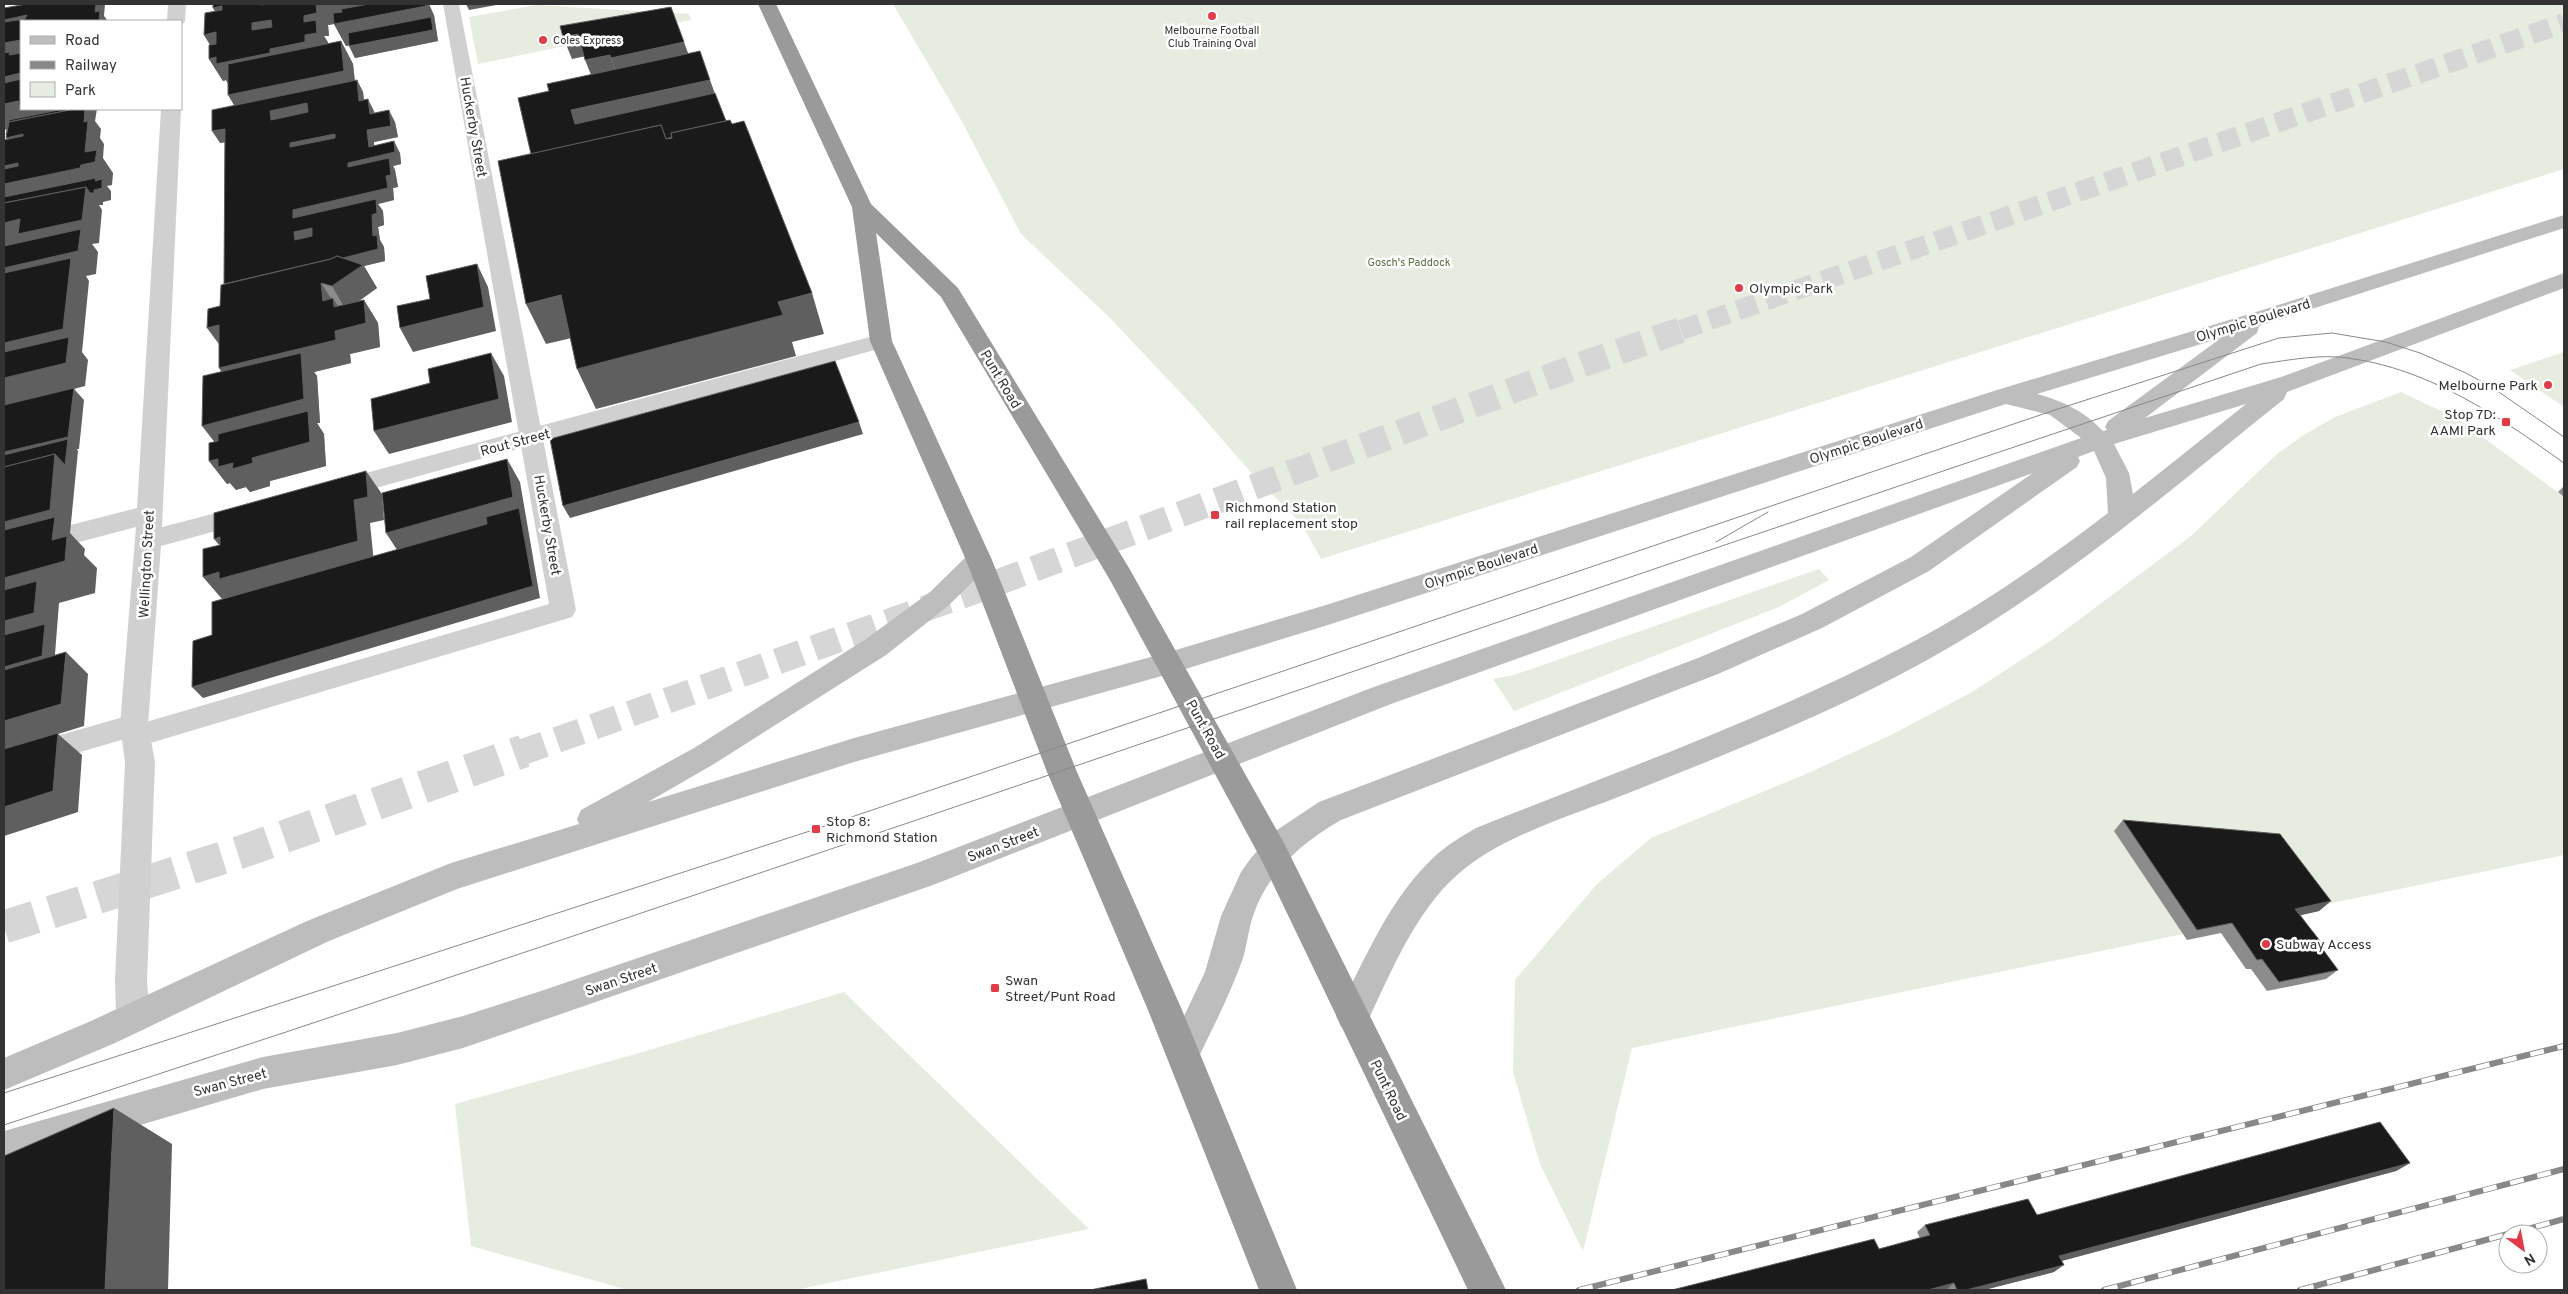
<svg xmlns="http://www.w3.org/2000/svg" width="2568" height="1294" font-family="Overpass,sans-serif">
  <rect width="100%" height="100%" fill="#fff"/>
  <g fill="#e6ecdf">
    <polygon points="893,4 2564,4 2564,169 1321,559 1301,523 1254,476 1194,407 1110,318 1021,234 960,118"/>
    <polygon points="537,5 689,14 691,20 478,64 469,17"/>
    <polygon points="2564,352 2564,407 2510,370"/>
    <polygon points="2401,392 2458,419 2564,497 2564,855 1632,1048 1583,1251 1540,1164 1513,1072 1515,980 1597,884 1651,838 1806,774 1891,735 1972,692 2052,640 2191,536 2277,454 2302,436 2335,417"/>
    <polygon points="1819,569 1829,580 1779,607 1514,711 1493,679 1514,675"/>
    <polygon points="844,992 1089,1229 795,1290 628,1290 471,1246 455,1104 636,1054"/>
  </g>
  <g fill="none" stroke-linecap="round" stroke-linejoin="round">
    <polyline stroke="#d6d6d6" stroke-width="20" stroke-dasharray="20 10" stroke-linecap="butt" points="1681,330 2564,23"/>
    <polyline stroke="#d6d6d6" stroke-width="26" stroke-dasharray="26 13" stroke-linecap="butt" points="520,753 972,592 1589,362 1684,329"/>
    <polyline stroke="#d6d6d6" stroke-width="33" stroke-dasharray="33 16" stroke-linecap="butt" points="4,927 241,852 524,751"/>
    <polygon fill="#d0d0d0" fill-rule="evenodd" points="443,4 459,4 576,610 572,617 137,747 127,744 125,739 4,774 4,751 134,714 144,717 146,722 549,604"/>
    <g fill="#d0d0d0" fill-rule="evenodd">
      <polygon points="168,4 186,4 185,21 182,25 181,21 167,21"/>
      <polygon points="161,109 181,109 162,527 251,504 260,507 264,513 260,519 161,546 148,725 155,762 147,981 150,1018 145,1029 133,1034 121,1029 116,1018 115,981 125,762 120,725 136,527 4,562 4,542 137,508"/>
      <polygon points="881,334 889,336 892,341 889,346 336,499 327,496 323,490 327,484 336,481"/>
    </g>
    <path fill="#bdbdbd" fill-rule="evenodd" d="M 2564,215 L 2564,228 L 2259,326 L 2257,333 L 2145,418 L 2281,377 L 2564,273 L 2564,288 L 2287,392 L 2284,399 C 2169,491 2059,587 1929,659 C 1834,712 1732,752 1631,792 C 1577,814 1499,836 1456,876 C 1413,915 1390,975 1365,1027 L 1353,1031 L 1341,1027 L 1336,1016 L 1341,1005 C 1367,955 1390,899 1432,859 C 1445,846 1461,837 1476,828 C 1621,770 1768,718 1907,645 C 1978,608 2044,562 2108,513 L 2106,478 L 2094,451 L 2078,457 L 2080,461 L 2077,467 L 1929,571 L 1822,628 L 1718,674 L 1341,820 C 1301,843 1268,872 1253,916 C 1248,931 1247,946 1242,961 C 1229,997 1211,1031 1195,1065 L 1183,1070 L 1171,1065 L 1166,1054 L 1205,972 L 1221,916 L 1241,872 L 1251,858 L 1274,832 L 1319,802 L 1698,658 L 1802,614 L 1911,557 L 2033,473 L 1391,704 L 933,885 L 538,1022 L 463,1048 L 397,1065 L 263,1089 L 4,1165 L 4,1131 L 263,1057 L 397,1033 L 463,1016 L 538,992 L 917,863 L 1371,688 L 2081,438 L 2050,415 L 2006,404 L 1328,625 L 1169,674 L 854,762 L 457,889 L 329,941 L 115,1043 L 4,1090 L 4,1058 L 91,1021 L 307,921 L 451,863 L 579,824 L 577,819 L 581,810 L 694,748 L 866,639 L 930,592 L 970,553 L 979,550 L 988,553 L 992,560 L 988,567 L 948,606 L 886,655 L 714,764 L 648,802 L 854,738 L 1169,652 L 1326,605 L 1997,390 L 2256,312 ZM 2221,338 L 2108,421 L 2105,427 L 2107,430 L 2103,431 C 2084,411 2063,401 2037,394 ZM 2246,404 L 2231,416 L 2133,494 L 2129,473 L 2114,444 Z"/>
    <polygon fill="#9a9a9a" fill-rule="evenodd" points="758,4 776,4 871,204 958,288 1129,568 1284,843 1506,1290 1468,1290 1262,861 1110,580 941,297 876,233 892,341 992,560 1077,772 1182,1010 1297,1290 1259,1290 1148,1010 1047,772 966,560 870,341 852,207"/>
    <g stroke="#888" stroke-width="1">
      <polyline points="1716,542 1768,512"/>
      <polyline points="4,1093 816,829 2058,409 2279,338 2332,333 2386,342 2420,353 2466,373 2493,388 2564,437"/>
      <path d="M 4,1125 C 759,878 1508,616 2261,364 C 2290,360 2319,354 2348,358 C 2430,369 2498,416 2564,463"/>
    </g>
    <defs>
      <g id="rail">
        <polyline points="2509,1234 2564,1219"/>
        <polyline points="1579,1290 2564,1046"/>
        <polyline points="2104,1290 2564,1169"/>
        <polyline points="2300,1290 2508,1234"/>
      </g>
    </defs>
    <use href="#rail" stroke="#888" stroke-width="6"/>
    <use href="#rail" stroke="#fff" stroke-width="4.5" stroke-dasharray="14" stroke-linecap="butt"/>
  </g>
  <g fill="#8c8c8c">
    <polygon points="434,15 438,41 355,58 349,45 346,46 334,24 328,25 329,36 324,36 328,44 341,41 353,64 355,81 357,80 363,92 364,100 374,111 374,113 395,122 398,137 374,142 374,145 400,153 401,164 393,166 395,170 398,187 393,188 394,200 378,204 383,211 384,225 378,227 380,240 384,247 385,261 364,266 377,288 358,302 364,300 378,323 380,347 350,354 351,363 314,372 317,376 320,423 317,423 324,434 326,466 270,481 270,486 250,492 246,487 236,490 230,483 227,484 209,461 215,442 221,372 220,306 224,284 225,142 220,143 234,105 228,83 226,80 223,81 209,59 210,45 204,35"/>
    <polygon points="2564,486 2564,497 2558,492"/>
    <polygon points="2123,820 2331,901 2319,911 2301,915 2322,948 2338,970 2326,979 2267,991 2251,969 2246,969 2221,933 2187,940 2114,831"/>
    <polygon points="2410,1163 2396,1171 2062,1261 2054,1272 1984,1290 1672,1290 1879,1249 1920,1238 1917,1232 1925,1225 2037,1215"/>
  </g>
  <g fill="#5f5f5f">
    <polygon points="26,4 105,4 104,16 108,21 99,21"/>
    <polygon points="261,4 381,4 376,5 377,15 426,6 425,4 429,4 434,15 438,41 355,58 349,46 433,30 433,29 346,46 334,24 328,25 329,36 324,36 328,42 329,55 317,57 318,64 283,72 283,75 229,86 226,80 223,81 209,59 216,57 219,63 270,53 270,49 305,42 305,35 311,34 304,22 304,16 317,13 301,16 301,19 274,24 284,42 265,46 265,53 252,30 252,23 270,20"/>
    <polygon points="466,4 502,4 469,10"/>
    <polygon points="222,6 226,30 213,8"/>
    <polygon points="4,11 27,15 31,21 21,21 21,65 4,69"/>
    <polygon points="216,32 218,57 204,35"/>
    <polygon points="578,34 586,56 572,59 563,37"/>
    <polygon points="341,41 353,64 356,94 313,115 277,122 241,117 228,95"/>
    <polygon points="684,42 692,64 619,80 611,58"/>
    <polygon points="610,55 618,77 594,82 585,60"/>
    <polygon points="21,73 21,99 4,102 4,77"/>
    <polygon points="357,80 363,92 365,113 359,101"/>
    <polygon points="710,80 718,102 575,124 571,110"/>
    <polygon points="368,99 374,111 376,126 370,114"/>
    <polygon points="19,101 21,104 21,109 97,109 95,121 101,129 100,138 104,144 103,158 113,173 112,185 107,186 111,191 111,200 103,202 103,205 99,205 102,210 99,243 92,244 98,252 96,274 86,276 89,281 82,352 88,360 85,386 74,389 84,400 79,449 77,449 78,451 70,533 85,549 84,555 97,568 95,593 59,603 54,667 4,682 4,166 24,160 6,138 7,137 6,135 32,124 4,130 4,104"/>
    <polygon points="389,110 395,122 398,137 374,142 375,157 394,141 400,153 401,164 393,166 395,170 398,187 393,188 394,200 378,204 383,211 384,225 378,227 380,240 384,247 385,261 364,266 377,288 346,310 332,286 360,267 303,281 373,236 372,215 293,218 293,210 348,167 348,163 369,147 367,130"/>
    <polygon points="225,129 233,141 220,143 212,131"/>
    <polygon points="335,134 341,145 290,147 290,143"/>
    <polygon points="312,228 319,240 295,240 294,232"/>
    <polygon points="477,264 488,287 496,331 413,352 400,328"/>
    <polygon points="321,283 334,303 333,298 347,321 364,300 378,323 380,347 350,354 351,363 314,372 317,376 320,423 317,423 324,434 326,466 270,481 270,486 250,492 246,487 236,490 230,483 227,484 209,461 220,449 202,426 235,392 219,368 323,301"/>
    <polygon points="812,293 824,334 792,342 796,356 596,409 577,369 778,302"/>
    <polygon points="561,295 580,336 546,344 526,304"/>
    <polygon points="219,325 224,351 207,328"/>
    <polygon points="491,353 504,376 512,422 389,454 374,431"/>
    <polygon points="859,422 863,434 570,518 563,506"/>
    <polygon points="507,459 520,482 540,598 203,698 192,687 401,556 386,533"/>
    <polygon points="366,471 382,494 384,520 370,523 374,563 222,599 203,577 354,500"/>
    <polygon points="220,537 233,561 214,539"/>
    <polygon points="66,652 88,674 84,726 58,734 82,755 78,812 4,836 4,721"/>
    <polygon points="2331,901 2319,911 2284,919 2295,909"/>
    <polygon points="114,1108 172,1144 168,1290 105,1290"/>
    <polygon points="2410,1163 2396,1171 2050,1264 2059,1256"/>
    <polygon points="2064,1265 2054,1272 1984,1290 1966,1290"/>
    <polygon points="1954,1283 1946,1290 1928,1290"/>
  </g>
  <g fill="#1a1a1a" stroke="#5f5f5f" fill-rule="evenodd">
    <polygon points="27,4 96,4 95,12 100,11 99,21 21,21 21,40 4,43 4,22 25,19 27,15 4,20 4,8"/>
    <path d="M 213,4 L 261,4 L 261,5 L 267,4 L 316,4 L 317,13 L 304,16 L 304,22 L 316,20 L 317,33 L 305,35 L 305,42 L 270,49 L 270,53 L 216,64 L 216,57 L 209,59 L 209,45 L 216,44 L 216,32 L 204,35 L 205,13 L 222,10 L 222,6 L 213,8 ZM 271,20 L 272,27 L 252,30 L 252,23 Z"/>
    <polygon points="369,4 425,4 426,6 334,24 333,13 342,12 341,9"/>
    <polygon points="671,7 684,42 611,58 610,55 585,60 578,34 563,37 560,26"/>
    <polygon points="431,17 433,30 349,46 348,33"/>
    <polygon points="341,41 344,71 228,95 228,64"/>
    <polygon points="700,51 710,80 571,110 575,124 715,93 726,121 671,133 672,137 666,139 661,125 531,154 518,98 549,91 547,84"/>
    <polygon points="10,52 9,55 21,53 21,73 4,77 4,53"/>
    <polygon points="21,79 21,105 18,105 19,101 4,104 4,83"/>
    <path d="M 357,80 L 359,101 L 368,99 L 370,114 L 389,110 L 391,126 L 367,130 L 369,147 L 394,141 L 395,152 L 348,163 L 348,167 L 389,158 L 391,175 L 386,176 L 388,188 L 293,210 L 293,218 L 376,199 L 377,213 L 372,215 L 373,236 L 377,235 L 378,249 L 343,258 L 337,256 L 331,259 L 224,284 L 225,129 L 212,131 L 212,110 ZM 307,103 L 308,112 L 271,120 L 270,111 ZM 335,134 L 335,138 L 290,147 L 290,143 ZM 312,228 L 312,236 L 295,240 L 294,232 Z"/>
    <polygon points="64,109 75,109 9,122 7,135 6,135 9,120"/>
    <polygon points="75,109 85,109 84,122 88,121 85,152 97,150 95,162 81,165 80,168 4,184 4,169 18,166 18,163 4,166 4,140 23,136 23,134 6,138 9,122"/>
    <polygon points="730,120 732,124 744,121 812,293 778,302 783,315 577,369 561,295 526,304 498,161 661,125 666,139 672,138 671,133"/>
    <polygon points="96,178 95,181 102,179 102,188 94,190 94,193 90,193 86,187 4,203 4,197"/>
    <polygon points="86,187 82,220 18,234 20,219 4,223 4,203"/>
    <polygon points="81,229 78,251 4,268 4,246"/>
    <polygon points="337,256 363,265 332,286 321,283 323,301 333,298 334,307 364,300 366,323 335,331 336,340 219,368 219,325 207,328 208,309 220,306 221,285 331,259"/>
    <polygon points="71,258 63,329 4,343 4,273"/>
    <polygon points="477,264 484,307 400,328 397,306 430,299 426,276"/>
    <polygon points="69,337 66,363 4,378 4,352"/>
    <polygon points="301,353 304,399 202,426 203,376"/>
    <polygon points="491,353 499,399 374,431 371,399 430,383 428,369"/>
    <polygon points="835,361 859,422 563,506 550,439"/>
    <polygon points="74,388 68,437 4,452 4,405"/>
    <polygon points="308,411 310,442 252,458 253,463 232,469 233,463 218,467 218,459 209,461 209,443 218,441 218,434"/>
    <polygon points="68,439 65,465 55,454 4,467 4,455"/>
    <polygon points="55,454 50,510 4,522 4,467"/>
    <polygon points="507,459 513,497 386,533 382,493"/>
    <polygon points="366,471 368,497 354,500 358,541 219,579 219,572 203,577 203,549 220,545 220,537 214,539 214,513"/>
    <polygon points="519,508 533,586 192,687 193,641 212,635 212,602 487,524 486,517"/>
    <polygon points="55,517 52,540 67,536 65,561 4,578 4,530"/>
    <polygon points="37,581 34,613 4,621 4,590"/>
    <polygon points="45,624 42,656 4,667 4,635"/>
    <polygon points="66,652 61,704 4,721 4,670"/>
    <polygon points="58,733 53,791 4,807 4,749"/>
    <polygon points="2123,820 2280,834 2331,901 2295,909 2324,946 2321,947 2338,970 2279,982 2262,959 2257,960 2232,923 2197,930"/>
    <polygon points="114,1108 105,1290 4,1290 4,1156"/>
    <polygon points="2380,1122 2410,1163 2059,1256 2064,1265 1966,1290 1957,1290 1954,1283 1928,1290 1672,1290 1874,1239 1879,1249 1930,1235 1925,1225 2028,1199 2037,1215"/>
    <polygon points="1146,1279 1148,1290 1090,1290"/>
  </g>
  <g fill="#e63946" stroke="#fff" stroke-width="2">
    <circle cx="1212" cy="16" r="5"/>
    <circle cx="543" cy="40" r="5"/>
    <circle cx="1739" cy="288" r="5"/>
    <circle cx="2548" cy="385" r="5"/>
    <rect x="2501" y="417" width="10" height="10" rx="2.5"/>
    <rect x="1210" y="510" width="10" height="10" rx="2.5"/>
    <rect x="811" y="824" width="10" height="10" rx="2.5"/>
    <circle cx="2266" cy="944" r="5"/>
    <rect x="990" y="983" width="10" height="10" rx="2.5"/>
  </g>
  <g text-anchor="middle" stroke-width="5" stroke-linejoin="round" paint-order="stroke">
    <g font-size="11" fill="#333" stroke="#fff">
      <text x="1212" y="34">Melbourne Football<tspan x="1212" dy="13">Club Training Oval</tspan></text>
      <text x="553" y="44" text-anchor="start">Coles Express</text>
    </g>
    <g font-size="11" fill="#56703f" stroke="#fff">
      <text x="1409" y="266">Gosch's Paddock</text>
    </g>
    <g font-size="14" fill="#333" stroke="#fff">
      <text transform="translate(474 127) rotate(80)" y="5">Huckerby Street</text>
      <text transform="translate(2253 320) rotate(-17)" y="5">Olympic Boulevard</text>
      <text transform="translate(1001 379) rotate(59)" y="5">Punt Road</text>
      <text transform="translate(1866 441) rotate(-18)" y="5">Olympic Boulevard</text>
      <text transform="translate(515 442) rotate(-15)" y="5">Rout Street</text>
      <text transform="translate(548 525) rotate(80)" y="5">Huckerby Street</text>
      <text transform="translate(146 564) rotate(-87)" y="5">Wellington Street</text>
      <text transform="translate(1481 566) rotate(-18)" y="5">Olympic Boulevard</text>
      <text transform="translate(1206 729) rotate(61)" y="5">Punt Road</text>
      <text transform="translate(1003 844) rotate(-21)" y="5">Swan Street</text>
      <text transform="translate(621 979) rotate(-19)" y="5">Swan Street</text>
      <text transform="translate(230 1082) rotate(-15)" y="5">Swan Street</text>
      <text transform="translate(1389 1090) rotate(64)" y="5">Punt Road</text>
    </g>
    <g font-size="14" fill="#333" stroke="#fff" text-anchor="start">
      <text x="1749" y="293">Olympic Park</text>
      <text x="2538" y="390" text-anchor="end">Melbourne Park</text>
      <text x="2496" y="419" text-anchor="end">Stop 7D:<tspan x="2496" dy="16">AAMI Park</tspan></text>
      <text x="1225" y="512">Richmond Station<tspan x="1225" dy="16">rail replacement stop</tspan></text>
      <text x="826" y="826">Stop 8:<tspan x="826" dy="16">Richmond Station</tspan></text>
      <text x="2276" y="949">Subway Access</text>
      <text x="1005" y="985">Swan<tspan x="1005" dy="16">Street/Punt Road</tspan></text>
    </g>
  </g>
  <rect width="2568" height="1294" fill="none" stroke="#333333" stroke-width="10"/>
  <rect x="20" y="20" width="162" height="90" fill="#ffffff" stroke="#adadad"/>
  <rect x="30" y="36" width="25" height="8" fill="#bdbdbd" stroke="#adadad"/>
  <text x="65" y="45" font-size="15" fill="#333333">Road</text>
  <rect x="30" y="61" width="25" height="8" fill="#888888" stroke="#adadad"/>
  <text x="65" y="70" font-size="15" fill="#333333">Railway</text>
  <rect x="30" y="82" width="25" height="15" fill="#e6ecdf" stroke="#adadad"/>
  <text x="65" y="95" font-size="15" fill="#333333">Park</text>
  <g transform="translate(2523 1249) rotate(148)"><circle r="24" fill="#ffffff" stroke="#adadad"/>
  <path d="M0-4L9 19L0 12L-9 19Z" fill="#e63946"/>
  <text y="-8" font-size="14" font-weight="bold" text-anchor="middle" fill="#333333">N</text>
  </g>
</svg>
